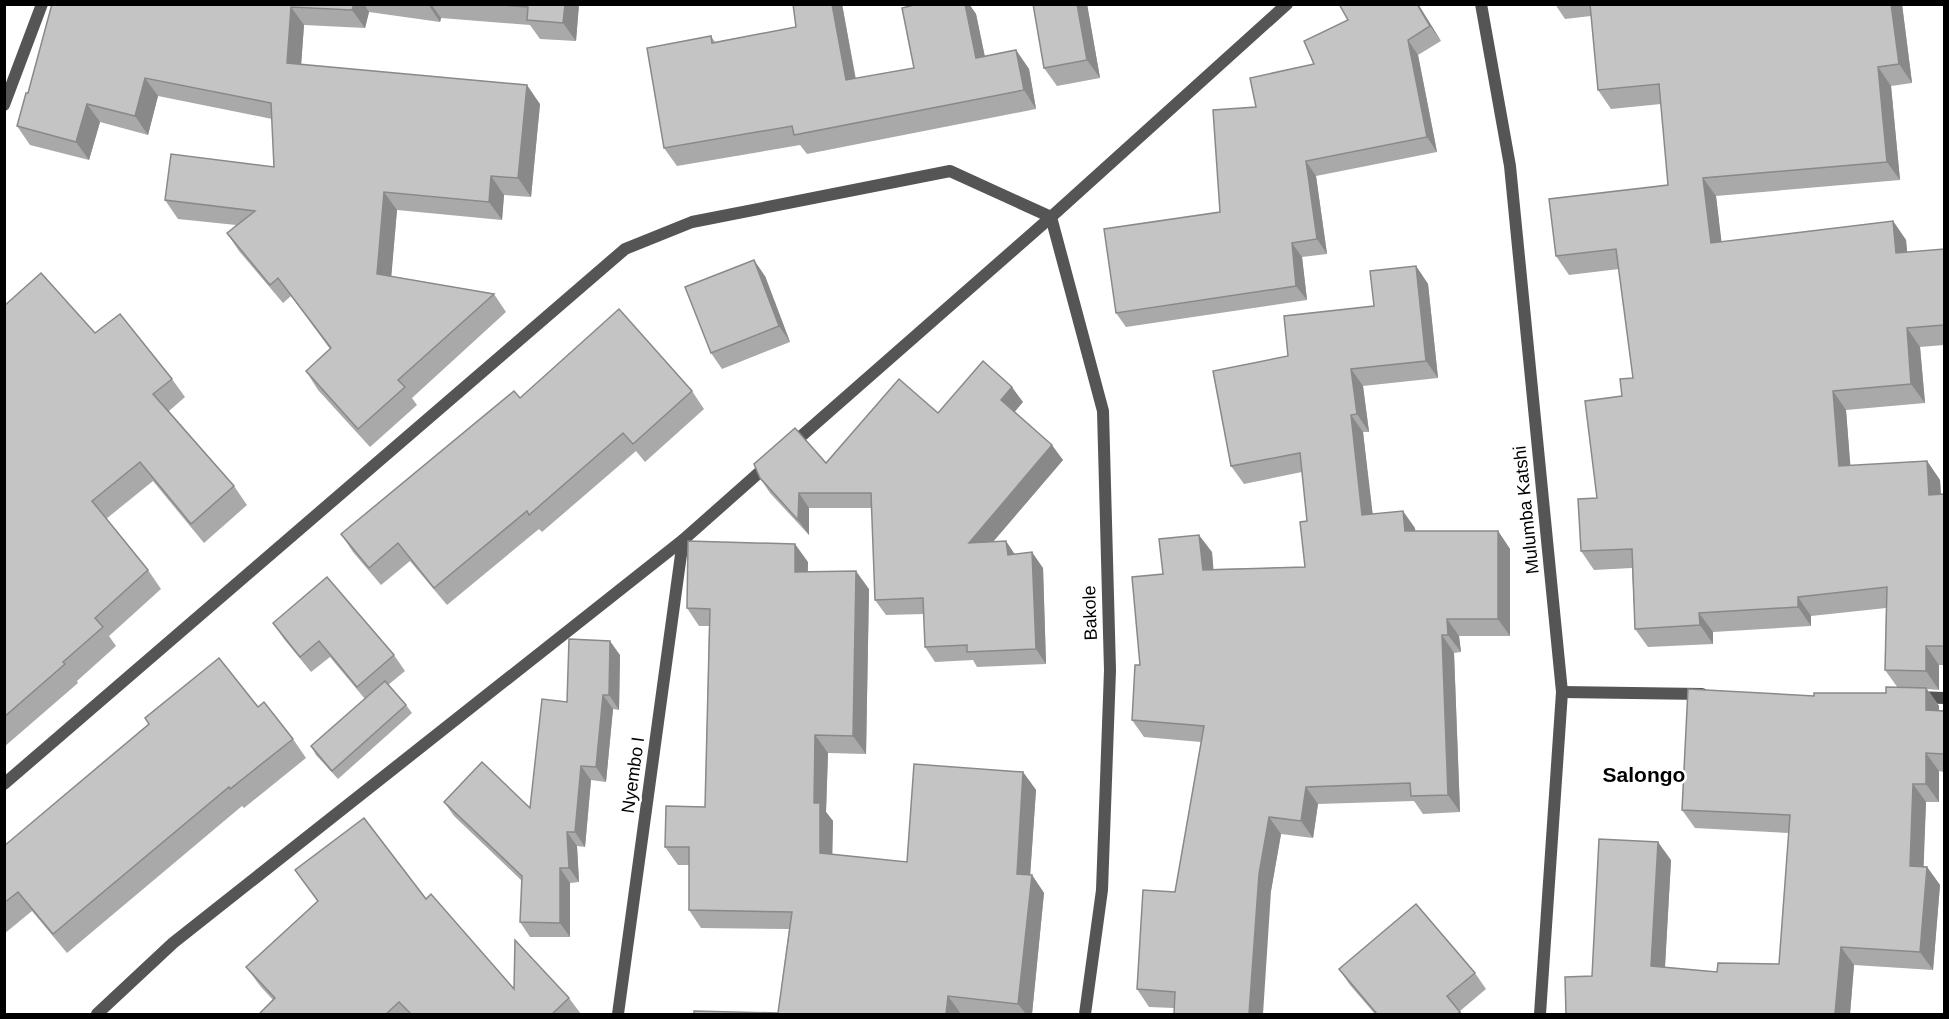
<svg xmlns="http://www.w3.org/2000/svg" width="1949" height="1019" font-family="Helvetica,sans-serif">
  <rect width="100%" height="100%" fill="#fff"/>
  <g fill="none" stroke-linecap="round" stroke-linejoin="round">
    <g stroke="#555" stroke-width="12">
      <polyline points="1562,692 1702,694"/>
      <polyline points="1918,697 1944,698"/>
    </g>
    <g stroke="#555" stroke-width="12">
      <polyline points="1481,4 1510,166 1562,692 1540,1014"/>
      <polyline points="4,105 42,4"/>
      <polyline points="790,446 1051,217 1287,4"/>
      <polyline points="4,784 625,249 692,222 950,171 1051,217 1103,411 1110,670 1102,890 1085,1014"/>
      <polyline points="97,1014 173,943 683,540 770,463"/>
      <polyline points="618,1014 683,540"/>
    </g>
  </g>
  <g fill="#a9a9a9">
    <polygon points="52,4 579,4 576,41 540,39 530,25 441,18 440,22 369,12 365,28 304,25 301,64 540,104 531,197 504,195 502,220 397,210 391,276 494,294 506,312 412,398 417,405 370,447 318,390 306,371 330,349 291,296 283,303 239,251 227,233 236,225 178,219 165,200 274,167 272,119 158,96 148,135 100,122 89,160 30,145 17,126 28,93"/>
    <polygon points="793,4 842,4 856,79 914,68 918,4 969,4 976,14 985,57 1016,50 1029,69 1036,109 807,154 800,145 677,166 664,148 711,36 715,42 796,27"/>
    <polygon points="1087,4 1100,78 1057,86 1044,68"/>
    <polygon points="1339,4 1418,4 1441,41 1418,55 1437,152 1316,176 1327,254 1302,257 1307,300 1126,327 1116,313 1220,212 1256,107 1314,64 1348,20"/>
    <polygon points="1555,4 1902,4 1912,83 1891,86 1900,180 1716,196 1721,242 1893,221 1906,240 1907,252 1944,250 1944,345 1920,347 1925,403 1846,410 1850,466 1927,461 1940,480 1941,494 1944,494 1944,665 1939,665 1939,690 1927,689 1939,706 1939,711 1944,711 1944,772 1939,771 1939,802 1926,802 1923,867 1927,867 1940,885 1933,970 1854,965 1850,1014 1566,1014 1671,860 1665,967 1717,972 1779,964 1789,833 1695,828 1682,810 1814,696 1886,693 1898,688 1885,670 1886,608 1811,616 1811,626 1713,632 1713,644 1648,647 1635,629 1632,568 1594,570 1581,551 1597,498 1622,396 1633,378 1619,269 1569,275 1556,256 1668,185 1661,104 1611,109 1598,90 1591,16 1565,19"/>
    <polygon points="1416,266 1428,284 1438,378 1363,386 1369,432 1363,432 1372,514 1415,528 1415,531 1498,531 1510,549 1510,636 1459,636 1461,652 1454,653 1460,812 1423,814 1414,801 1318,804 1313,838 1281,834 1271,891 1174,1008 1149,1007 1137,989 1175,892 1201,742 1144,737 1132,720 1140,665 1163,574 1212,552 1213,569 1305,567 1307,521 1302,472 1244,484 1231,466 1288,356 1374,306"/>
    <polygon points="765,276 790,342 722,369 711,353"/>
    <polygon points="4,306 95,333 172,379 185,397 169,411 234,486 247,505 204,543 153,481 106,519 148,570 161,589 109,636 116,646 77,681 78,683 4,747"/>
    <polygon points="692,391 704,409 645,462 636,451 542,532 539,529 447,605 410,561 381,585 353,552 341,534 520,398"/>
    <polygon points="1023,402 1014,412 1063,460 993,542 1015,554 1043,568 1046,664 977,667 973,660 935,662 925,647 924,614 886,615 875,600 872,508 809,508 809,535 770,493 760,478 826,463 938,413"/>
    <polygon points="808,562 808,572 869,589 866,754 828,753 826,812 833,821 832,854 907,862 1023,772 1036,790 1030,875 1032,875 1044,893 1032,1014 694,1014 778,1013 789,929 701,928 689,910 689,865 678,865 665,847 705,807 709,626 699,626 687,608"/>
    <polygon points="273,623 394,655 405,671 388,685 406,705 412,713 338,779 316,755 311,746 365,699 330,657 311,672 284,639"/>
    <polygon points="620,655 619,710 613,709 606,782 591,780 585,847 577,846 579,882 570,883 570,937 530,937 520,922 522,881 454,816 444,802 530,808 567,702"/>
    <polygon points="258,707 293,739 306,758 244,808 242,806 67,953 32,911 4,934 4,846"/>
    <polygon points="295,870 426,899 514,989 569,998 581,1014 259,1014 273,1000 261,987 246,967 318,901"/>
    <polygon points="1339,969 1475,973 1486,989 1460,1011 1462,1014 1375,1014 1350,985"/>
  </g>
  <g fill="#898989">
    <polygon points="354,4 364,4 369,12 365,28 352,10"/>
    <polygon points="428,4 431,4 441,18 440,22"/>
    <polygon points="565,4 579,4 576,41 563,23"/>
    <polygon points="832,4 842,4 859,99 846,80"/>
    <polygon points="965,4 969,4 976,14 989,77 976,58"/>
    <polygon points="1077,4 1087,4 1100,78 1087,60"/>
    <polygon points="1417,4 1418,4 1441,41 1430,26"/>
    <polygon points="1891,4 1902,4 1912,83 1899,64"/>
    <polygon points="291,7 304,25 300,81 287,63"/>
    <polygon points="1408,40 1418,55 1437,152 1427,137"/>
    <polygon points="1016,50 1029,69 1036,109 1024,90"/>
    <polygon points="1878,67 1891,86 1900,180 1887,162"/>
    <polygon points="145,78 158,96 148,135 135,116"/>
    <polygon points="527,85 540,104 531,197 518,178"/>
    <polygon points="87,104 100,122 89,160 76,142"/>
    <polygon points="1306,161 1316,176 1327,254 1317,239"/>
    <polygon points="491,176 504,195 502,220 489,202"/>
    <polygon points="1703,178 1716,196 1724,262 1711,243"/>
    <polygon points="384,192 397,210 390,292 377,274"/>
    <polygon points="1893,221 1906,240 1909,272 1896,253"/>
    <polygon points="1292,243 1302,257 1307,300 1296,286"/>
    <polygon points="754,260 765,276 790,342 779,326"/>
    <polygon points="1416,266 1428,284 1438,378 1426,361"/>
    <polygon points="1907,328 1920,347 1925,403 1911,384"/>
    <polygon points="1351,369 1363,386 1369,432 1357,414"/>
    <polygon points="1012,387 1023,402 1012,415 1001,400"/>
    <polygon points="1833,391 1846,410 1852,485 1839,466"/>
    <polygon points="1351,415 1363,432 1375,533 1362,515"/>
    <polygon points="1052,445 1063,460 979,558 969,543"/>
    <polygon points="1927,461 1940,480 1942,514 1929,495"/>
    <polygon points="799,493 809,508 809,535 798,520"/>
    <polygon points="1403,511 1415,528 1417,549 1405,531"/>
    <polygon points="1498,531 1510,549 1510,636 1498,619"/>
    <polygon points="1199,535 1212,552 1215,587 1203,570"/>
    <polygon points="1006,541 1016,556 1008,555"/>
    <polygon points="795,544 808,562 807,590 795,572"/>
    <polygon points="1032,552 1043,568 1046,664 1036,649"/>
    <polygon points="856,571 869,589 866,754 853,736"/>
    <polygon points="1798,597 1811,616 1811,626 1798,607"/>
    <polygon points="1699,613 1713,632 1713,644 1700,625"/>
    <polygon points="1447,619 1459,636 1461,652 1448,635"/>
    <polygon points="1442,635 1454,653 1460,812 1448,795"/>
    <polygon points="610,641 620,655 619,710 609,695"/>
    <polygon points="1926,646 1939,665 1939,690 1926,671"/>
    <polygon points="1926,688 1939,706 1939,728 1926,710"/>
    <polygon points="603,695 613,709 606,782 596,767"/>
    <polygon points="815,735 828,753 826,812 833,821 832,871 820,853 814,803"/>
    <polygon points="1926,753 1939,771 1939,802 1926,784"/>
    <polygon points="581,766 591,780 585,847 575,832"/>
    <polygon points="1023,772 1036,790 1029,892 1017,874"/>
    <polygon points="1913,784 1926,802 1923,884 1910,866"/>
    <polygon points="1306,787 1318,804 1313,838 1301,821"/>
    <polygon points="1269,817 1281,834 1271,891 1263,1014 1249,1014 1259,874"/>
    <polygon points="567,832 577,846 579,882 569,868"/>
    <polygon points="1658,842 1671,860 1664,984 1651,966"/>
    <polygon points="1927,867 1940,885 1933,970 1920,952"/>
    <polygon points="560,868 570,883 570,937 560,923"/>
    <polygon points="1032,875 1044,893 1032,1014 1026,1014 1018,1004"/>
    <polygon points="1841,947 1854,965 1850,1014 1835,1014"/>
    <polygon points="948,996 961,1014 946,1014"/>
  </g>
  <g fill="#c4c4c4" stroke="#898989" stroke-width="1.5">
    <polygon points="52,4 354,4 352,10 291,7 287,63 527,85 518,178 491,176 489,202 384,192 377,274 494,294 398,380 405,387 358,429 306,371 331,348 278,278 270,285 227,233 255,211 165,200 171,154 274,167 271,103 145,78 135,116 87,104 76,142 17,126 26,93 28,93"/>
    <polygon points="491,4 565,4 563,23 527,20 528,7"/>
    <polygon points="793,4 832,4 846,80 914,68 902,8 918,4 965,4 976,58 1016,50 1024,90 794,135 792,126 664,148 647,48 711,36 712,43 796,27"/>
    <polygon points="1033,4 1077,4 1087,60 1044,68"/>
    <polygon points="1339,4 1417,4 1430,26 1408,40 1427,137 1306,161 1317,239 1292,243 1296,286 1116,313 1104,229 1220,212 1213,110 1256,107 1250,78 1314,64 1304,41 1348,20"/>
    <polygon points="1590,4 1891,4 1899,64 1878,67 1887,162 1703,178 1711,243 1893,221 1896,253 1944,249 1944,325 1907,328 1911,384 1833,391 1839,466 1927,461 1929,495 1944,494 1944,646 1926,646 1926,671 1885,670 1887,587 1798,597 1798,607 1699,613 1700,625 1635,629 1632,549 1581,551 1578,499 1597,498 1585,401 1622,396 1620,379 1633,378 1616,249 1556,256 1549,199 1668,185 1659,84 1598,90"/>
    <polygon points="754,260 779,326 711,353 685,287"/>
    <polygon points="1416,266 1426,361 1351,369 1357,414 1351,415 1362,515 1403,511 1405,531 1498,531 1498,619 1447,619 1448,635 1442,635 1448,795 1411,796 1410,783 1306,787 1301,821 1269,817 1259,874 1249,1014 1174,1014 1175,992 1137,989 1143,890 1175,892 1204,726 1132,720 1135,665 1140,665 1132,577 1163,574 1159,539 1199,535 1203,570 1305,567 1300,522 1307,521 1300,453 1231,466 1213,371 1288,356 1284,316 1374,306 1370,271"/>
    <polygon points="41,273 95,333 120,314 172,379 153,394 234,486 191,524 140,462 92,501 148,570 95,618 103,627 63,662 65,664 4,717 4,306"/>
    <polygon points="619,309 692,391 633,444 623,433 529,515 527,511 434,588 398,543 369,568 341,534 514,391 520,398"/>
    <polygon points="983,361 1012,387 1001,400 1052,445 969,543 1006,541 1008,555 1032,552 1036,649 967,652 967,645 925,647 923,598 875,600 871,493 799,493 798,520 760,478 754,464 795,428 826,463 899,379 938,413"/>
    <polygon points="688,541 795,544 795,572 856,571 853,736 815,735 814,803 820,803 820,853 907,862 914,764 1023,772 1017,874 1032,875 1018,1004 948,996 946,1014 694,1014 694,1011 778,1013 792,912 689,910 689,847 665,847 666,806 705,807 710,609 687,608"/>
    <polygon points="327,577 394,655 357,687 319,641 300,657 273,623"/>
    <polygon points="569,639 610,641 609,695 603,695 596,767 581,766 575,832 567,832 569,868 560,868 560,923 520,922 522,876 444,802 482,762 530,808 542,699 567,702"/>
    <polygon points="219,658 258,707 264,702 293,739 230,789 229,787 53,934 18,892 4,903 4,846 149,724 145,718"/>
    <polygon points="385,681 406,705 332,771 311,746"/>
    <polygon points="1886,687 1926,688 1926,710 1944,711 1944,754 1926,753 1926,784 1913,784 1910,866 1927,867 1920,952 1841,947 1835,1014 1566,1014 1565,977 1592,976 1599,839 1658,842 1651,966 1717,972 1718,963 1779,964 1790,815 1682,810 1688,689 1814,696 1814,693 1886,693"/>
    <polygon points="364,818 426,899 431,894 514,989 515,940 569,998 552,1014 411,1014 399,1002 386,1014 259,1014 275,998 246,967 318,901 295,870"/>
    <polygon points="1416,904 1475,973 1447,996 1460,1012 1457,1014 1377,1014 1339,969"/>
  </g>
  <g text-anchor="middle" stroke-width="5" stroke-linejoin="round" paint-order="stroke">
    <g font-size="18" fill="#000" stroke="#fff">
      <text transform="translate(1526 510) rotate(-96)" y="6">Mulumba Katshi</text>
      <text transform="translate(1090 613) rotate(-92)" y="6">Bakole</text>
      <text transform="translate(633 775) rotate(-82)" y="6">Nyembo I</text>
    </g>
    <g font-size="21" font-weight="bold" fill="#000" stroke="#fff">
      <text x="1644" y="782">Salongo</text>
    </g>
  </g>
  <rect width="1949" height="1019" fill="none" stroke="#000000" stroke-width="12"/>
</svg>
